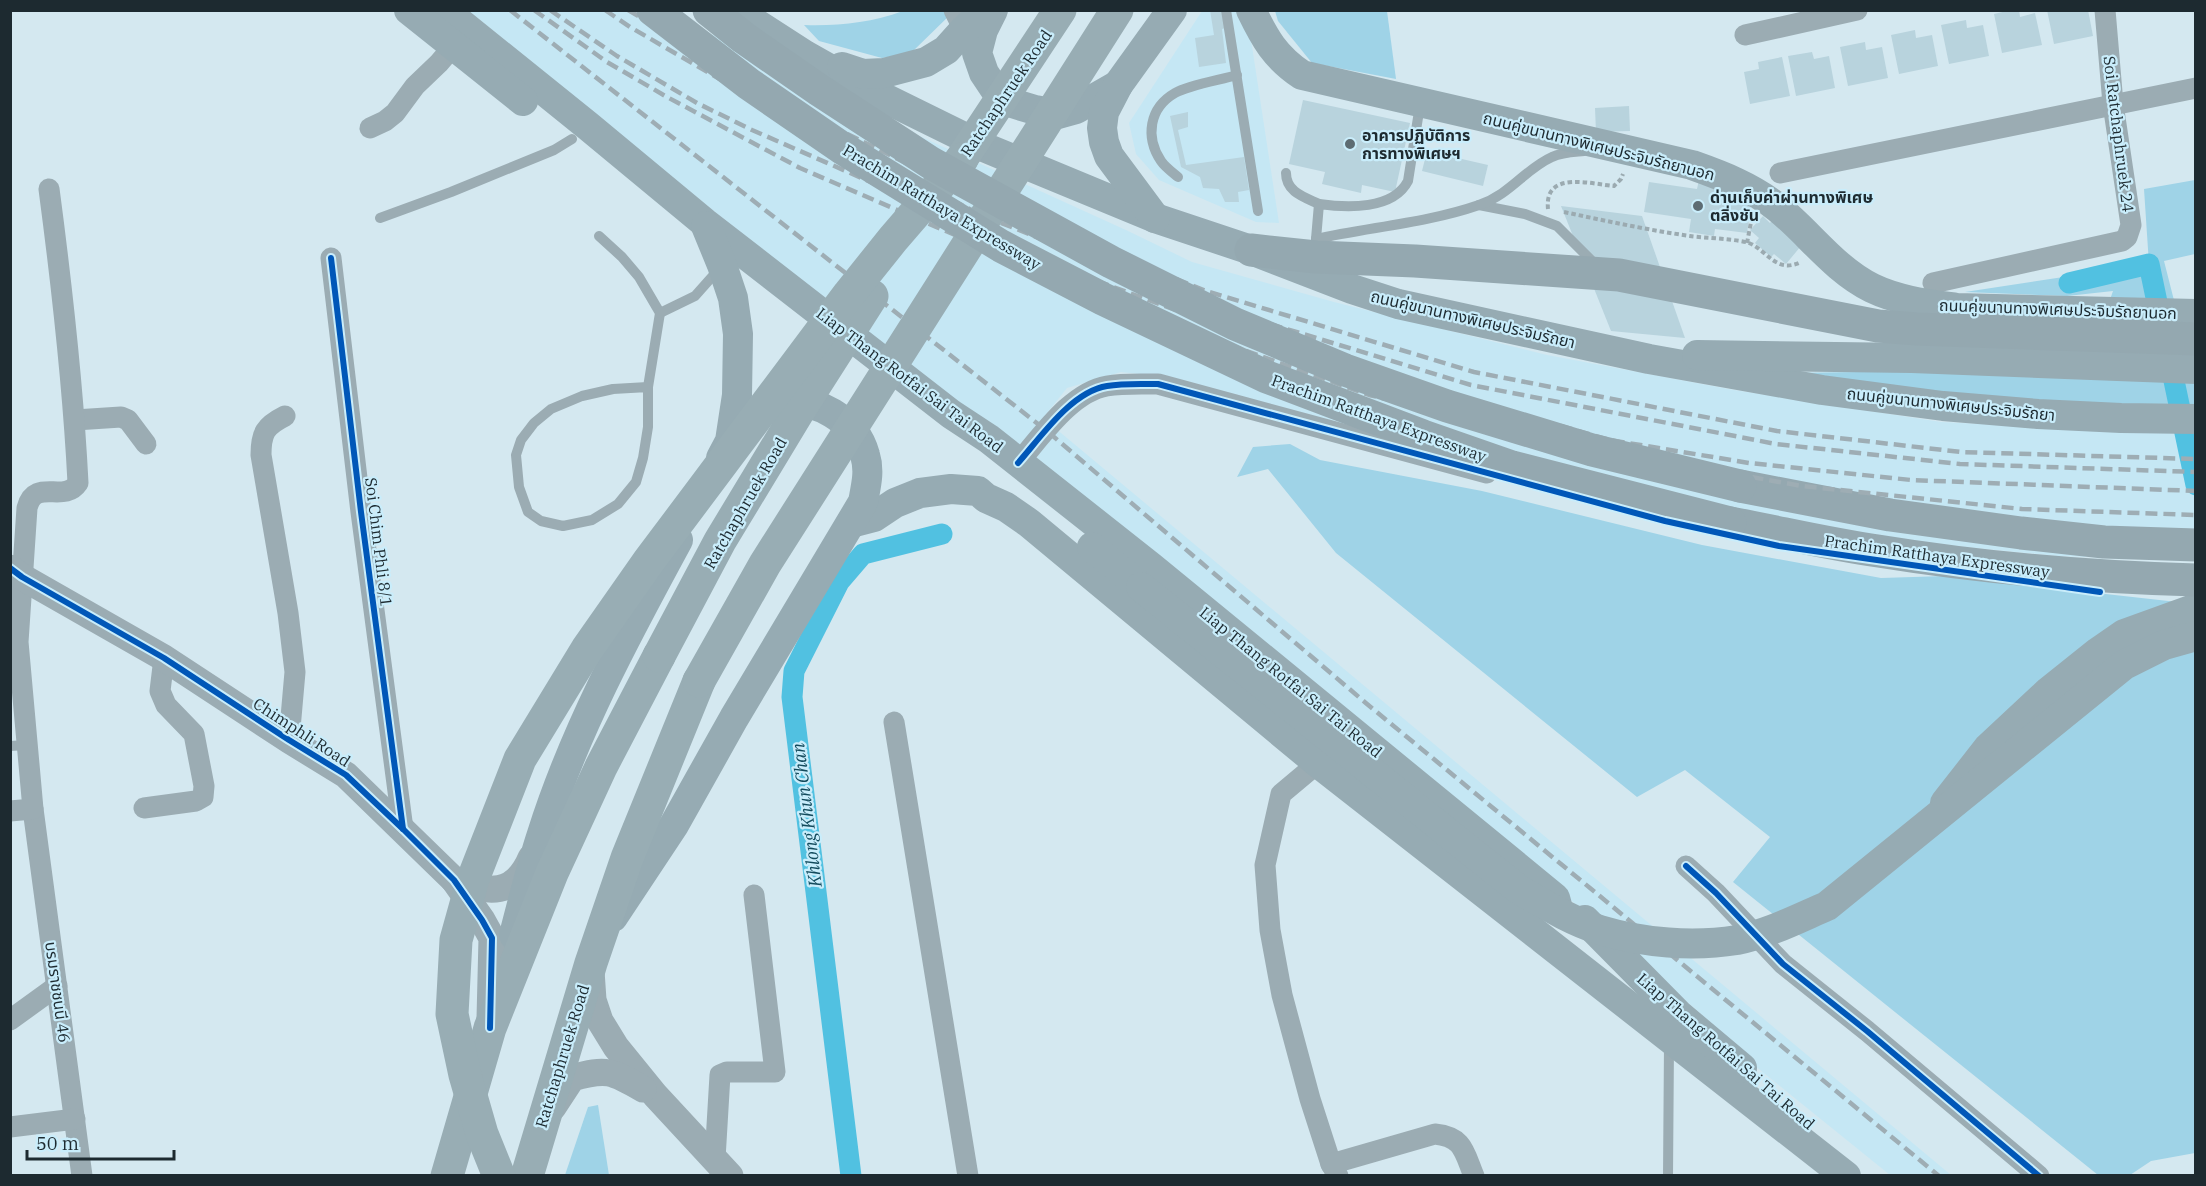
<svg xmlns="http://www.w3.org/2000/svg" width="2206" height="1186" font-family="'IBM Plex Serif','Noto Sans Thai',serif">
  <rect width="100%" height="100%" fill="#d4e8f0"/>
  <g fill="#c5e7f4">
    <polygon points="469,11 670,11 711,34 904,129 1128,231 1192,262 1334,302 1547,355 1734,390 1941,422 2195,434 2195,560 2057,556 1701,521 1165,377 1121,372 1067,388 1043,418 1951,1175 1890,1175 1744,1057 1725,1035 1558,889 715,212"/>
    <polygon points="1202,11 1245,11 1248,20 1279,223 1256,222 1159,180 1136,154 1129,123"/>
  </g>
  <g fill="#9fd3e7">
    <path d="M 903,11 L 954,11 L 911,53 L 882,58 L 819,41 L 804,25 C 838,26 870,23 903,11 Z"/>
    <polygon points="1275,11 1387,11 1396,79 1312,63 1278,21"/>
    <polygon points="2195,180 2195,254 2164,261 2179,320 2195,321 2195,408 1985,399 1788,373 1926,371 2103,320 2113,291 2067,296 1965,292 2149,264 2144,189"/>
    <polygon points="1290,444 1320,460 1482,491 1702,545 1881,578 1945,576 2195,604 2195,1153 2151,1161 2130,1175 2098,1175 1733,882 1770,837 1685,770 1637,797 1336,553 1268,469 1237,477 1253,447"/>
    <polygon points="598,1105 609,1175 565,1175 588,1107"/>
  </g>
  <g fill="none" stroke-linecap="round" stroke-linejoin="round">
    <g stroke="#51c1e1" stroke-width="21">
      <polyline points="2069,283 2149,264 2162,326"/>
      <polyline points="2169,357 2196,485"/>
      <polyline points="851,1176 792,697 794,671 839,582 863,554 942,534"/>
    </g>
  </g>
  <g fill="#b8d3dd">
    <polygon points="1210,10 1223,10 1225,28 1222,29 1226,63 1199,67 1195,38 1214,35"/>
    <polygon points="2011,10 2019,10 2020,17 2035,13 2042,45 2002,53 1994,14"/>
    <polygon points="2047,10 2088,10 2093,36 2054,44"/>
    <polygon points="1966,20 1967,28 1983,25 1989,56 1949,64 1941,25"/>
    <polygon points="1915,30 1916,38 1932,35 1938,66 1899,74 1891,35"/>
    <polygon points="1865,42 1866,50 1882,47 1888,78 1848,86 1840,47"/>
    <polygon points="1812,52 1814,59 1829,56 1835,88 1796,96 1788,56"/>
    <polygon points="1782,57 1790,96 1750,104 1744,72 1759,69 1758,62"/>
    <polygon points="1303,100 1410,123 1395,192 1362,185 1361,193 1322,184 1325,172 1289,164"/>
    <polygon points="1629,106 1630,131 1596,132 1595,108"/>
    <polygon points="1188,112 1188,127 1178,130 1186,165 1244,157 1249,190 1238,192 1239,202 1225,202 1219,189 1203,188 1200,177 1181,167 1170,116"/>
    <polygon points="1427,151 1488,165 1483,186 1422,171"/>
    <polygon points="1699,180 1752,199 1747,233 1715,229 1714,236 1689,232 1691,219 1644,212 1649,182 1697,189"/>
    <polygon points="1561,206 1642,216 1685,338 1611,331"/>
    <polygon points="1763,216 1770,223 1774,218 1801,246 1786,264 1774,254 1771,257 1755,243 1759,238 1750,230"/>
  </g>
  <g fill="none" stroke-linecap="round" stroke-linejoin="round">
    <g stroke="#9baab0" stroke-width="4" stroke-dasharray="4.5 3" stroke-linecap="butt">
      <path d="M 1548,209 C 1544,170 1591,184 1614,186 L 1621,179 L 1623,174"/>
      <path d="M 1564,212 C 1606,221 1648,230 1690,236 C 1704,238 1738,239 1749,243 C 1768,251 1776,274 1801,262"/>
      <polyline points="1747,243 1752,217"/>
    </g>
    <g stroke="#9bacb3" stroke-width="10">
      <polyline points="1226,10 1258,211"/>
      <path d="M 1286,173 C 1286,192 1304,197 1319,204"/>
      <path d="M 1178,177 C 1172,172 1165,167 1161,161 C 1145,137 1149,108 1175,93 C 1189,85 1220,80 1237,75"/>
      <polyline points="1479,205 1525,214 1557,226 1597,266"/>
      <polyline points="380,218 451,192 554,150 572,139"/>
      <polyline points="599,236 622,257 639,277 660,313 648,387 648,427 643,458 636,482 618,504 592,520 563,526 541,521 528,512 519,487 516,455 521,440 534,423 551,409 582,396 613,389 648,387"/>
      <path d="M 1316,239 L 1319,204 C 1347,208 1393,210 1408,181 L 1420,105"/>
      <path d="M 1316,253 L 1316,239 C 1370,227 1427,223 1479,205 C 1511,194 1525,169 1552,157 C 1562,152 1573,152 1584,151"/>
      <polyline points="660,313 695,296 719,269"/>
      <polyline points="10,746 27,745"/>
      <polyline points="1668,1176 1669,1044"/>
    </g>
    <g stroke="#9bacb3" stroke-width="21">
      <polyline points="954,10 964,30"/>
      <polyline points="1745,35 1857,10"/>
      <polyline points="370,128 385,121 395,113 415,86 439,63 462,36"/>
      <polyline points="1780,173 2196,88"/>
      <polyline points="331,258 361,512 403,829"/>
      <polyline points="1933,283 2122,241 2127,237 2131,225 2113,104 2105,10"/>
      <path d="M 285,416 C 265,426 261,433 261,455 L 288,613 L 295,672 L 289,740"/>
      <polyline points="75,420 121,417 128,420 146,444"/>
      <path d="M 1018,463 C 1041,437 1071,392 1107,386 C 1123,383 1141,384 1158,384 L 1487,473"/>
      <polyline points="894,722 968,1176"/>
      <polyline points="1318,763 1281,794 1265,865 1270,930 1282,995 1310,1099 1331,1164 1338,1176"/>
      <polyline points="144,808 196,801 203,797 204,786 194,734 166,705 160,691 164,658"/>
      <polyline points="33,809 82,1176"/>
      <path d="M 10,811 L 33,809 L 18,642 L 27,508 C 35,477 64,504 78,483 C 73,384 62,287 49,189"/>
      <polyline points="1686,866 1716,893 1783,964 1867,1031 2039,1176"/>
      <polyline points="10,1020 57,986"/>
      <polyline points="10,1127 75,1119"/>
      <polyline points="715,1159 720,1075 727,1072 775,1072 754,895"/>
      <path d="M 1331,1164 L 1435,1134 C 1464,1137 1464,1152 1474,1176"/>
    </g>
    <g stroke="#9bacb3" stroke-width="27">
      <polyline points="10,568 22,577 164,658 289,740 346,775 454,880 482,920 492,938 490,1018"/>
      <path d="M 454,880 C 488,894 515,896 531,858"/>
      <polyline points="591,971 593,1000 600,1021 616,1047 655,1095 730,1176"/>
      <path d="M 553,1107 L 572,1078 C 607,1068 612,1071 643,1089"/>
    </g>
    <g stroke="#96abb3" stroke-width="30">
      <polyline points="444,10 588,126 705,223 951,414 989,439 1151,567 1555,898 1558,909"/>
      <polyline points="735,10 805,55 860,86 986,148 1155,218 1251,250 1352,289 1398,304 1649,359 1822,390 1943,406 2038,414 2121,418 2196,419"/>
      <polyline points="993,10 983,30 977,53 984,73 994,88 1012,103 1035,110 1058,114 1076,109 1118,85"/>
      <path d="M 1251,10 C 1265,39 1275,57 1302,75 L 1692,165 C 1723,176 1752,187 1778,208 C 1810,234 1834,269 1872,288 C 1899,301 1928,304 1957,308 L 2196,314"/>
      <polyline points="842,67 863,74 884,73 926,62 946,50 964,30 986,10"/>
      <polyline points="1155,218 1109,156 1104,142 1102,128 1104,112 1118,85 1172,10"/>
      <polyline points="706,226 722,265 733,298 738,334 737,395 730,441 721,458"/>
      <polyline points="1697,355 1912,358 2196,369"/>
      <polyline points="851,523 874,517 895,503 920,493 951,489 978,491 986,498 1006,507 1029,523 1318,763 1846,1176"/>
      <polyline points="1092,547 1141,587"/>
      <polyline points="1945,803 1988,748 2048,692 2098,652 2124,634 2196,608"/>
      <path d="M 613,917 L 674,825 L 734,718 L 863,502 C 866,486 870,471 865,455 C 855,419 816,397 780,402"/>
      <polyline points="1585,920 1679,1015 1742,1068"/>
      <path d="M 514,935 C 523,901 531,867 542,834 C 574,732 627,634 678,540"/>
    </g>
    <g stroke="#98adb4" stroke-width="33">
      <polyline points="447,1176 490,1028 552,873 601,767 659,656"/>
      <polyline points="527,1176 591,963 627,858 699,681"/>
    </g>
    <g stroke="#94a8b0" stroke-width="33">
      <polyline points="1251,250 1316,257 1415,261 1619,275 1878,326 1917,329 2196,339"/>
      <polyline points="1740,486 1890,515 2021,533 2104,542 2196,545"/>
      <path d="M 1730,523 C 1779,532 1828,544 1878,551 C 1983,568 2089,577 2196,580"/>
    </g>
    <g stroke="#9eadb4" stroke-width="4.5" stroke-dasharray="12 6" stroke-linecap="butt">
      <polyline points="510,10 1047,431 1367,704 1939,1176"/>
      <polyline points="534,10 607,62 667,97 800,168 999,254 1174,325 1369,395 1610,452 1802,486 2022,509 2196,515"/>
      <polyline points="550,10 617,56 697,103 752,130 1097,281 1254,339 1610,440 1749,463 1911,480 2196,491"/>
      <polyline points="605,10 630,27 799,125 984,216 1201,303 1471,385 1776,444 1960,464 2196,472"/>
      <polyline points="628,10 805,113 989,204 1206,291 1474,372 1777,431 1961,452 2196,459"/>
    </g>
    <g stroke="#96abb3" stroke-width="30">
      <polyline points="409,10 523,101"/>
      <path d="M 1141,587 L 1518,889 C 1544,904 1571,921 1600,930 C 1643,943 1693,947 1737,940 C 1768,934 1799,918 1827,906 L 2124,665 L 2164,645 L 2196,636"/>
    </g>
    <g stroke="#98adb4" stroke-width="33">
      <polyline points="949,178 1060,10"/>
      <polyline points="659,656 720,541 798,412 872,296"/>
      <polyline points="699,681 765,564 1117,10"/>
      <polyline points="499,1176 482,1134 465,1075 452,1014 456,940 473,879 520,759 587,649 648,562 849,294 893,239 962,159"/>
    </g>
    <g stroke="#94a8b0" stroke-width="33">
      <polyline points="653,10 749,84 842,148 1001,246 1103,299 1267,377 1423,436 1512,467 1730,523"/>
      <polyline points="709,10 744,38 819,90 931,163 1111,262 1235,324 1345,370 1447,406 1592,450 1740,486"/>
    </g>
    <defs>
      <g id="cycleway">
        <polyline points="331,258 361,512 403,829"/>
        <path d="M 1018,463 C 1041,437 1071,392 1107,386 C 1123,383 1141,384 1158,384 L 1665,521 L 1779,546 L 2100,592"/>
        <polyline points="10,568 22,577 164,658 289,740 346,775 403,829 454,880 482,920 492,938 490,1028"/>
        <polyline points="1686,866 1716,893 1783,964 1867,1031 2039,1176"/>
      </g>
    </defs>
    <use href="#cycleway" stroke="#c9edfb" stroke-width="10"/>
    <use href="#cycleway" stroke="#0057b8" stroke-width="6"/>
  </g>
  <g fill="#5d6c73" stroke="#c9edfb" stroke-width="2">
    <circle cx="1350" cy="144" r="6"/>
    <circle cx="1698" cy="206" r="6"/>
  </g>
  <g text-anchor="middle" stroke-width="4.5" stroke-linejoin="round" paint-order="stroke">
    <g font-size="16" fill="#1d2a30" stroke="#c9edfb">
      <text transform="translate(1006 93) rotate(-56)" y="6">Ratchaphruek Road</text>
      <text transform="translate(2119 134) rotate(83)" y="6">Soi Ratchaphruek 24</text>
      <text transform="translate(1599 146) rotate(14)" y="6">ถนนคู่ขนานทางพิเศษประจิมรัถยานอก</text>
      <text transform="translate(942 207) rotate(31)" y="6">Prachim Ratthaya Expressway</text>
      <text transform="translate(2058 309) rotate(2)" y="6">ถนนคู่ขนานทางพิเศษประจิมรัถยานอก</text>
      <text transform="translate(1473 319) rotate(13)" y="6">ถนนคู่ขนานทางพิเศษประจิมรัถยา</text>
      <text transform="translate(910 380) rotate(37)" y="6">Liap Thang Rotfai Sai Tai Road</text>
      <text transform="translate(1951 404) rotate(6)" y="6">ถนนคู่ขนานทางพิเศษประจิมรัถยา</text>
      <text transform="translate(1379 418) rotate(20)" y="6">Prachim Ratthaya Expressway</text>
      <text transform="translate(745 503) rotate(-60)" y="6">Ratchaphruek Road</text>
      <text transform="translate(379 542) rotate(83)" y="6">Soi Chim Phli 8/1</text>
      <text transform="translate(1937 556) rotate(8)" y="6">Prachim Ratthaya Expressway</text>
      <text transform="translate(1291 682) rotate(39)" y="6">Liap Thang Rotfai Sai Tai Road</text>
      <text transform="translate(302 732) rotate(33)" y="6">Chimphli Road</text>
      <text transform="translate(58 992) rotate(82)" y="6">บรมราชชนนี 46</text>
      <text transform="translate(1726 1051) rotate(41)" y="6">Liap Thang Rotfai Sai Tai Road</text>
      <text transform="translate(562 1056) rotate(-73)" y="6">Ratchaphruek Road</text>
    </g>
    <g font-size="16" font-weight="bold" fill="#1d2a30" stroke="#c9edfb" text-anchor="start">
      <text x="1362" y="141">อาคารปฏิบัติการ<tspan x="1362" dy="18">การทางพิเศษฯ</tspan></text>
      <text x="1710" y="203">ด่านเก็บค่าผ่านทางพิเศษ<tspan x="1710" dy="18">ตลิ่งชัน</tspan></text>
    </g>
    <g font-size="18" font-style="italic" fill="#124a5c" stroke="#c9edfb">
      <text transform="translate(807 815) rotate(-97)" y="6">Khlong Khun Chan</text>
    </g>
  </g>
  <rect width="2206" height="1186" fill="none" stroke="#1d2a30" stroke-width="24"/>
  <path d="M27 1150v9h147v-9" fill="none" stroke="#1d2a30" stroke-width="3"/>
  <text x="36" y="1150" font-size="18" fill="#1d2a30" stroke="#c9edfb" stroke-width="4.5" paint-order="stroke">50 m</text>
</svg>
